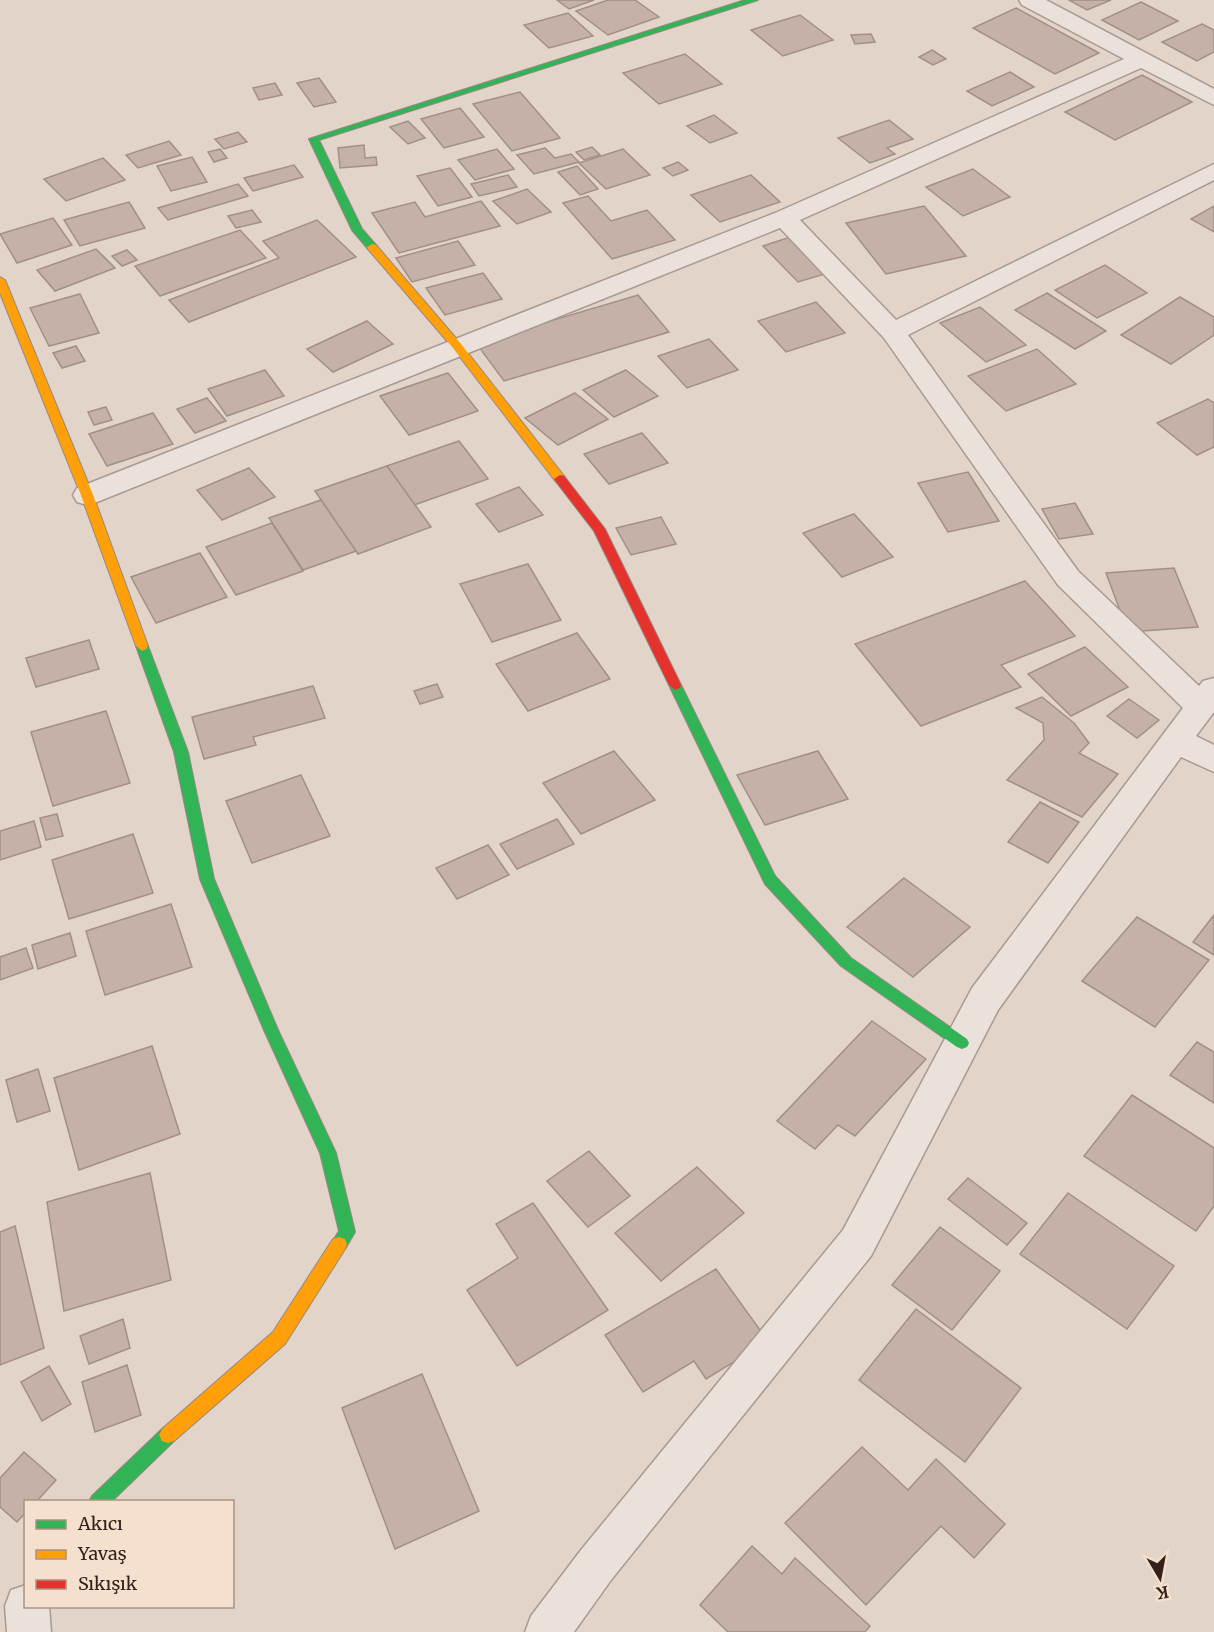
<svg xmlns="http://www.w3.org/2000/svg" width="1214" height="1632" font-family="Merriweather,serif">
  <rect width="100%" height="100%" fill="#e2d4c8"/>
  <g fill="#c6b1a9" stroke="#a28f88" stroke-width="1.5">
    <polygon points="557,0 594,0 569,9"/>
    <polygon points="608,0 635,0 659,17 608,35 576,11"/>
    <polygon points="1069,0 1111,0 1087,10"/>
    <polygon points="1141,2 1178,21 1139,40 1102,20"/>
    <polygon points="1016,8 1099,53 1055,74 973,28"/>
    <polygon points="568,13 593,36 549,48 524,25"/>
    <polygon points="800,15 833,40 783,56 751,30"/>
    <polygon points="1202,24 1214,30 1214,52 1197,61 1162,42"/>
    <polygon points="871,34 875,42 855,44 851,35"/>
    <polygon points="932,50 946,59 933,65 919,57"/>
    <polygon points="685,54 722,84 659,104 623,73"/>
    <polygon points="1010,72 1034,87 992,106 967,91"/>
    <polygon points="1142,75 1192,102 1115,140 1065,112"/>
    <polygon points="319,78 336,102 314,107 297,83"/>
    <polygon points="275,83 282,95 259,100 253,88"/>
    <polygon points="520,92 560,138 512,151 473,104"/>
    <polygon points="460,108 484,137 444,148 421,119"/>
    <polygon points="714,115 737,133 710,143 687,126"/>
    <polygon points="889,120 913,139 887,148 895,154 870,163 838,138"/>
    <polygon points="408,121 425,138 408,144 390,127"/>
    <polygon points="238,132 247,142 224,149 215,139"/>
    <polygon points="169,141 181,155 138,168 126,155"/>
    <polygon points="364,145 365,158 376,157 377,165 340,168 338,148"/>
    <polygon points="592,147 600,155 584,160 576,152"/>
    <polygon points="545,148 555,158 571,154 579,162 534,174 517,155"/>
    <polygon points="220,149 227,158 214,162 208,152"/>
    <polygon points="497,149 514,169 475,180 458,160"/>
    <polygon points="623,149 650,175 606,189 579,163"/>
    <polygon points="192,157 207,182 171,191 157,166"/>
    <polygon points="103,158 125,180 66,201 44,179"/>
    <polygon points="678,162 688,170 673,176 663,168"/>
    <polygon points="294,165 303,177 253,191 244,178"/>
    <polygon points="577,166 598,189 580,195 558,172"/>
    <polygon points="450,168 472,197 438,206 417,176"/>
    <polygon points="973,169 1010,197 963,216 926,187"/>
    <polygon points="508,175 517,187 479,196 471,184"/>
    <polygon points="751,175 780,202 720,222 691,195"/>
    <polygon points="238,184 248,196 168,220 158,208"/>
    <polygon points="527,189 551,212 517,224 493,201"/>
    <polygon points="588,196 611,221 647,210 675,240 612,259 563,203"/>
    <polygon points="481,201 500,226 399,253 372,213 415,202 425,217"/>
    <polygon points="129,202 145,228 80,246 64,220"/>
    <polygon points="924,206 966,256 886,274 846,223"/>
    <polygon points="1214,206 1214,232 1191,219"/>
    <polygon points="252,210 261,222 236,228 228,216"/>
    <polygon points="53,218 72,245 17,263 0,234"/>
    <polygon points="317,220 356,257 189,322 169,300 279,258 263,241"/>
    <polygon points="240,230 266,258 160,296 135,266"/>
    <polygon points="790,237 825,274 798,282 763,246"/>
    <polygon points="458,241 475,265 412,282 396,258"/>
    <polygon points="96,249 115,268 55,291 37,270"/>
    <polygon points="127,250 137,260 122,266 112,256"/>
    <polygon points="1105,265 1147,293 1097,318 1055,290"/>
    <polygon points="483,273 502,299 445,315 426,288"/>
    <polygon points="1047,293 1106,331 1075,349 1015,310"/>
    <polygon points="80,294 99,333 49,346 30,308"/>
    <polygon points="638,295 669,332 504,381 476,343"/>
    <polygon points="1180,297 1214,317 1214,335 1171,364 1121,335"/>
    <polygon points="816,302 845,333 786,352 758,321"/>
    <polygon points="980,307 1026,345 986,362 940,323"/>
    <polygon points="367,321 393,344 333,372 307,349"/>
    <polygon points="709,339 738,370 687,388 658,356"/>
    <polygon points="76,346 85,361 62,368 53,353"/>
    <polygon points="1037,349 1076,384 1006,411 968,376"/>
    <polygon points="265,370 284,396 227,416 208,389"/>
    <polygon points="626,370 658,396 614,417 583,390"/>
    <polygon points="448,373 478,411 409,435 380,396"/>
    <polygon points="575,393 608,419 558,445 525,418"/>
    <polygon points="207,398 226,421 195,433 177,409"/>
    <polygon points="1208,399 1214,403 1214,447 1197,455 1157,423"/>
    <polygon points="106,407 112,420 94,425 88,412"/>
    <polygon points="153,413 173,444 107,466 89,434"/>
    <polygon points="642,433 668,463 609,484 584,454"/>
    <polygon points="459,441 488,479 414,505 387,466"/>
    <polygon points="387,466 431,527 358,554 315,491"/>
    <polygon points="249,468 275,497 222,520 197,490"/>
    <polygon points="968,472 999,521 948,532 918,483"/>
    <polygon points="519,487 543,515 499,532 476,504"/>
    <polygon points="321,500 356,551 303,570 269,518"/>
    <polygon points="1075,503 1093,534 1059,539 1042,509"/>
    <polygon points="854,514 893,557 842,577 803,533"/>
    <polygon points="661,517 676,544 631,555 616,528"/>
    <polygon points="272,523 303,571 236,595 206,547"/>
    <polygon points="200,553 227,597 156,623 131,577"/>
    <polygon points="528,564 561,620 492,642 460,584"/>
    <polygon points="1174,568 1198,627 1128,632 1106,573"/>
    <polygon points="1025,581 1075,636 1001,665 1021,687 921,726 855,644"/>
    <polygon points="577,633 610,679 528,711 496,664"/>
    <polygon points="89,640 99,669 36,687 26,658"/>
    <polygon points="1085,647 1128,687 1071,716 1028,674"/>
    <polygon points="437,684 443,697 420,704 414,691"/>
    <polygon points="313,686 325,718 253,737 256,745 204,759 192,717"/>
    <polygon points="1042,697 1074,723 1089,743 1079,753 1118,774 1082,817 1007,780 1044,740 1043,723 1016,708"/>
    <polygon points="1129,699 1159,720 1137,738 1107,716"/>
    <polygon points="106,711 130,783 53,806 31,732"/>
    <polygon points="614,751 655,800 581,834 543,783"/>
    <polygon points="818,751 848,799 765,825 737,775"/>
    <polygon points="301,775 330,836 252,863 226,801"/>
    <polygon points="1040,802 1079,822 1048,863 1008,842"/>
    <polygon points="57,814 63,836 46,840 40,818"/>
    <polygon points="557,819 574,844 517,869 500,844"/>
    <polygon points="34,821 41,847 0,860 0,831"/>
    <polygon points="133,834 153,893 69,919 52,860"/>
    <polygon points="488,845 509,875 457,899 436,868"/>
    <polygon points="904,878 970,927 913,977 847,927"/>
    <polygon points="171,904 192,967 105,995 86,931"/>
    <polygon points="1214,915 1214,955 1193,942"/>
    <polygon points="1137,917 1209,960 1155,1027 1082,981"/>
    <polygon points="70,933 76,956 38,969 32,945"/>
    <polygon points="26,948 33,968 0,980 0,957"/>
    <polygon points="872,1021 926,1059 855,1136 838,1125 815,1149 777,1121"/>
    <polygon points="1197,1042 1214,1052 1214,1103 1170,1075"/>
    <polygon points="152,1046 180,1134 79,1170 54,1078"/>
    <polygon points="38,1069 50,1111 17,1122 6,1080"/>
    <polygon points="1132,1095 1214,1148 1214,1206 1196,1231 1084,1156"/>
    <polygon points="589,1151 630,1196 588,1227 547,1181"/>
    <polygon points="697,1167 744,1213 661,1281 615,1233"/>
    <polygon points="150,1173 171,1280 64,1311 47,1202"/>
    <polygon points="968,1178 1027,1223 1007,1245 948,1199"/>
    <polygon points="1068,1193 1174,1266 1127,1329 1020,1254"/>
    <polygon points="533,1203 608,1310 517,1366 467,1290 518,1258 496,1224"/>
    <polygon points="15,1226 44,1348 0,1365 0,1232"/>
    <polygon points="940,1227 1000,1271 952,1330 892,1285"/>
    <polygon points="716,1269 768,1341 706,1379 694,1361 643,1392 605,1335"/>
    <polygon points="916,1309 1021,1388 965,1462 859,1380"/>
    <polygon points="123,1319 130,1348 89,1364 80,1336"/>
    <polygon points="127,1365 141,1415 95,1432 82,1382"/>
    <polygon points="49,1366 71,1404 42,1421 21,1382"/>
    <polygon points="422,1374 479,1511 395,1549 342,1408"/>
    <polygon points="862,1447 908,1490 936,1459 1005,1524 974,1558 941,1526 866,1605 785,1523"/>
    <polygon points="24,1452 56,1480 36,1502 26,1502 26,1512 17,1522 0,1507 0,1478"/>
    <polygon points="752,1546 782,1574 795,1558 870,1626 865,1632 728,1632 700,1605"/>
  </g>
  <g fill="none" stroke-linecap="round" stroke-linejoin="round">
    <defs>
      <g id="street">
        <polygon points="1019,0 1046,0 1214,89 1214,105 1141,68 800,220 896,320 1214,164 1214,180 908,335 1078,571 1199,686 1203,681 1214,678 1214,712 1196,736 1214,745 1214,772 1181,757 998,1010 871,1256 611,1580 574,1632 525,1632 531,1616 581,1550 843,1230 972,988 1183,708 1058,585 884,338 780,228 97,502 87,505 77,502 73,495 77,488 775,213 1124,59 1022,5"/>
        <polygon points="26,1585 26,1606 49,1606 51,1632 7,1632 5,1606 11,1590"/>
      </g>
      <g id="fast">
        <polygon points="745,0 758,0 319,140 362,229 376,245 376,249 368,249 352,230 309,139"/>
        <polygon points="142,641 148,646 188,752 214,879 278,1030 336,1153 355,1232 345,1249 339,1251 333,1249 331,1244 339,1231 320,1153 264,1030 200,879 174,752 136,646"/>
        <polygon points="675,680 681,685 775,876 851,958 967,1039 969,1043 967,1047 962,1049 957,1047 841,966 765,884 669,685"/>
        <polygon points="168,1427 174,1429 177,1435 174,1441 111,1502 89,1502 92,1496 162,1429"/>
      </g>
      <g id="slow">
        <polygon points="372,244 376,245 461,344 564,476 566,479 564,482 556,482 453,348 368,249 367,247"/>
        <polygon points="0,277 5,280 93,495 148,646 146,649 142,651 136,646 81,495 0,293"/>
        <polygon points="339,1237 345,1239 347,1244 345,1249 285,1344 174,1441 168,1443 162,1441 159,1435 162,1429 273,1332 333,1239"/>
      </g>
      <polygon id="jam" points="560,475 564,476 605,529 681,685 680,688 675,690 669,685 594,531 554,479"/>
    </defs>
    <use href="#street" stroke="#a79a92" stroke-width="3"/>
    <use href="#fast" stroke="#968982" stroke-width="2"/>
    <use href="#slow" stroke="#968982" stroke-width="2"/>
    <use href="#jam" stroke="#968982" stroke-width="2"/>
    <use href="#street" fill="#eae1da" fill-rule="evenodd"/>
    <use href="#fast" fill="#30b455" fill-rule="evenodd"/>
    <use href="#slow" fill="#ff9f0a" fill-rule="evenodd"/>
    <use href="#jam" fill="#e5322d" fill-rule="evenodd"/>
  </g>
  <rect x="24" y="1500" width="210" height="108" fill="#f5dfcd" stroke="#a89386" stroke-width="1.5"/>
  <rect x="36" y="1520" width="30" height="9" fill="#30b455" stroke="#a89386" stroke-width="1.5"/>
  <text x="78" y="1530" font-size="18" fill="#34211b">Akıcı</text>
  <rect x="36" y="1550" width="30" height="9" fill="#ff9f0a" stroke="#a89386" stroke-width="1.5"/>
  <text x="78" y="1560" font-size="18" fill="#34211b">Yavaş</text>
  <rect x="36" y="1580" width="30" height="9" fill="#e5322d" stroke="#a89386" stroke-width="1.5"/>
  <text x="78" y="1590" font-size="18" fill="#34211b">Sıkışık</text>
  <g transform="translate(1160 1578) rotate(170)" stroke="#f5dfcd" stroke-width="4.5" paint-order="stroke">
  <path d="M0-4.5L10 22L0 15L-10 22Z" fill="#34211b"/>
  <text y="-9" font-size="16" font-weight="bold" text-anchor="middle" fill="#34211b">K</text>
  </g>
</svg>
